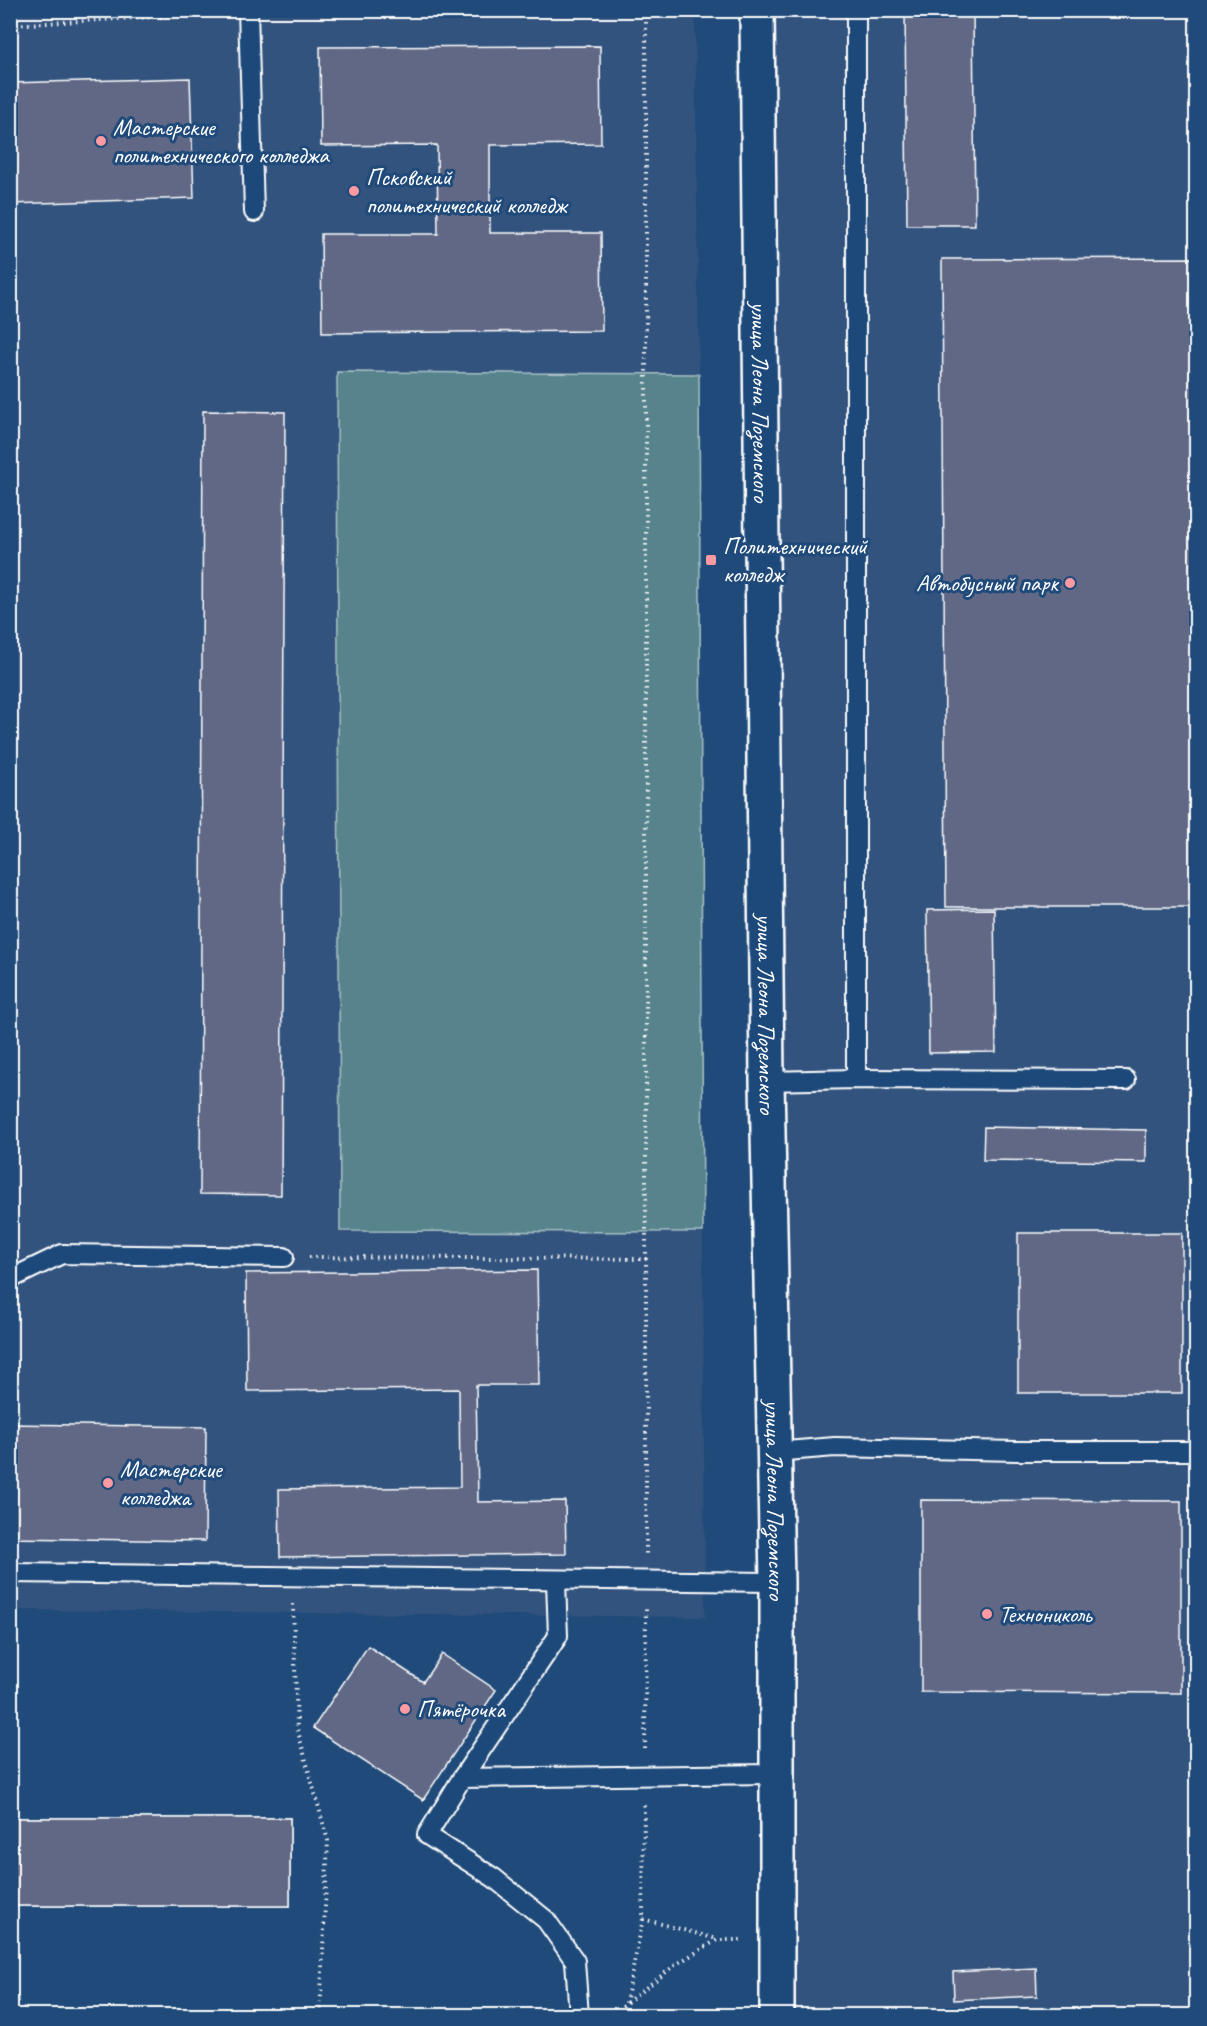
<svg xmlns="http://www.w3.org/2000/svg" width="1207" height="2026" font-family="Caveat,sans-serif">
  <rect width="100%" height="100%" fill="#1f4a7a"/>
  <filter id="ink" filterUnits="userSpaceOnUse"><feTurbulence type="fractalNoise" baseFrequency=".0167" numOctaves="2"/><feDisplacementMap in="SourceGraphic" scale="12" xChannelSelector="R" yChannelSelector="G"/><feConvolveMatrix kernelMatrix="1 2 1 2 8 2 1 2 1" color-interpolation-filters="sRGB"/></filter>
  <g filter="url(#ink)">
    <g fill="#33537e">
      <polygon points="11,11 695,11 699,374 338,372 340,1230 703,1232 705,1617 11,1610"/>
      <polygon points="767,11 1196,11 1196,2015 787,2015"/>
    </g>
    <polygon fill="#56838c" stroke="#aac1c6" stroke-width="1.5" points="337,372 699,374 703,1232 340,1231"/>
    <g fill="#616886" stroke="#fff" stroke-width="1.5">
      <polygon points="905,10 973,10 975,225 907,225"/>
      <polygon points="600,46 601,144 490,145 490,233 601,233 602,331 322,333 321,234 438,234 437,145 321,146 320,47"/>
      <polygon points="190,78 194,198 10,204 10,83"/>
      <polygon points="1196,258 1196,907 946,907 942,259"/>
      <polygon points="203,411 285,412 281,1195 200,1194"/>
      <polygon points="994,909 996,1052 929,1053 927,910"/>
      <polygon points="984,1127 1146,1130 1146,1162 983,1160"/>
      <rect x="1018" y="1233" width="164" height="160"/>
      <polygon points="537,1270 539,1385 476,1385 478,1502 565,1501 566,1554 280,1557 279,1489 460,1487 459,1389 247,1391 246,1273"/>
      <polygon points="10,1424 206,1427 205,1541 10,1538"/>
      <polygon points="921,1500 1181,1501 1181,1693 921,1692"/>
      <polygon points="368,1646 423,1682 442,1654 496,1690 423,1800 313,1728"/>
      <rect x="10" y="1818" width="280" height="88"/>
      <rect x="10" y="1818" width="280" height="88"/>
      <polygon points="1036,1968 1037,1996 954,2000 953,1972"/>
    </g>
    <g fill="none" stroke-linecap="round" stroke-linejoin="round">
      <defs>
        <g id="lane">
          <polyline points="248,10 254,212"/>
          <polyline points="856,10 856,1079"/>
          <polyline points="767,1081 856,1079 1126,1080"/>
          <polyline points="10,1279 62,1254 284,1257"/>
          <polyline points="774,1452 835,1447 1016,1451 1187,1451 1196,1449"/>
          <polyline points="10,1573 777,1582"/>
          <polyline points="462,1778 558,1636 556,1581"/>
          <polyline points="579,2016 575,1961 546,1920 494,1878 427,1835 462,1778 777,1774"/>
        </g>
        <g id="highway">
          <path id="s1" d="M 757,10 L 767,1081 L 777,1582 L 777,2016"/>
        </g>
      </defs>
      <use href="#lane" stroke="#fff" stroke-width="22"/>
      <use href="#highway" stroke="#fff" stroke-width="38"/>
      <g stroke="#fff" stroke-width="4" stroke-dasharray="1.5 4.5" stroke-linecap="butt">
        <polyline points="646,10 646,1554"/>
        <polyline points="275,11 287,10"/>
        <polyline points="10,25 222,13"/>
        <polyline points="309,1257 647,1259"/>
        <polyline points="293,1604 297,1728 328,1841 320,2016"/>
        <polyline points="645,1749 646,1606"/>
        <polyline points="643,1919 717,1939"/>
        <polyline points="626,2003 643,1919 644,1801"/>
        <polyline points="615,2016 626,2003 678,1963 717,1940 741,1940"/>
      </g>
      <use href="#lane" stroke="#1f4a7a" stroke-width="18"/>
      <use href="#highway" stroke="#1f4a7a" stroke-width="33"/>
    </g>
  </g>
  <g fill="#ff9aa2" stroke="#1f4a7a" stroke-width="2">
    <circle cx="101" cy="141" r="6"/>
    <circle cx="354" cy="191" r="6"/>
    <rect x="705" y="554" width="12" height="12" rx="3"/>
    <circle cx="1070" cy="583" r="6"/>
    <circle cx="108" cy="1483" r="6"/>
    <circle cx="987" cy="1614" r="6"/>
    <circle cx="405" cy="1709" r="6"/>
  </g>
  <g text-anchor="middle" stroke-width="6" stroke-linejoin="round" paint-order="stroke">
    <g font-size="24" fill="#fff" stroke="#1f4a7a" text-anchor="start">
      <text x="113" y="135">Мастерские<tspan x="113" dy="28">политехнического колледжа</tspan></text>
      <text x="366" y="185">Псковский<tspan x="366" dy="28">политехнический колледж</tspan></text>
      <text x="723" y="554">Политехнический<tspan x="723" dy="28">колледж</tspan></text>
      <text x="1058" y="591" text-anchor="end">Автобусный парк</text>
      <text x="120" y="1477">Мастерские<tspan x="120" dy="28">колледжа</tspan></text>
      <text x="999" y="1622">Технониколь</text>
      <text x="417" y="1717">Пятёрочка</text>
    </g>
    <g font-size="24" fill="#fff" stroke="#1f4a7a">
      <text dy="8" stroke="none"><textPath href="#s1" startOffset="392">улица Леона Поземского</textPath></text>
      <text dy="8" stroke="none"><textPath href="#s1" startOffset="1004">улица Леона Поземского</textPath></text>
      <text dy="8" stroke="none"><textPath href="#s1" startOffset="1490">улица Леона Поземского</textPath></text>
    </g>
  </g>
  <rect width="1207" height="2026" fill="none" stroke="#1f4a7a" stroke-width="36"/>
  <rect x="18" y="18" width="1171" height="1990" fill="none" stroke="#fff" stroke-width="2" filter="url(#ink)"/>
</svg>
